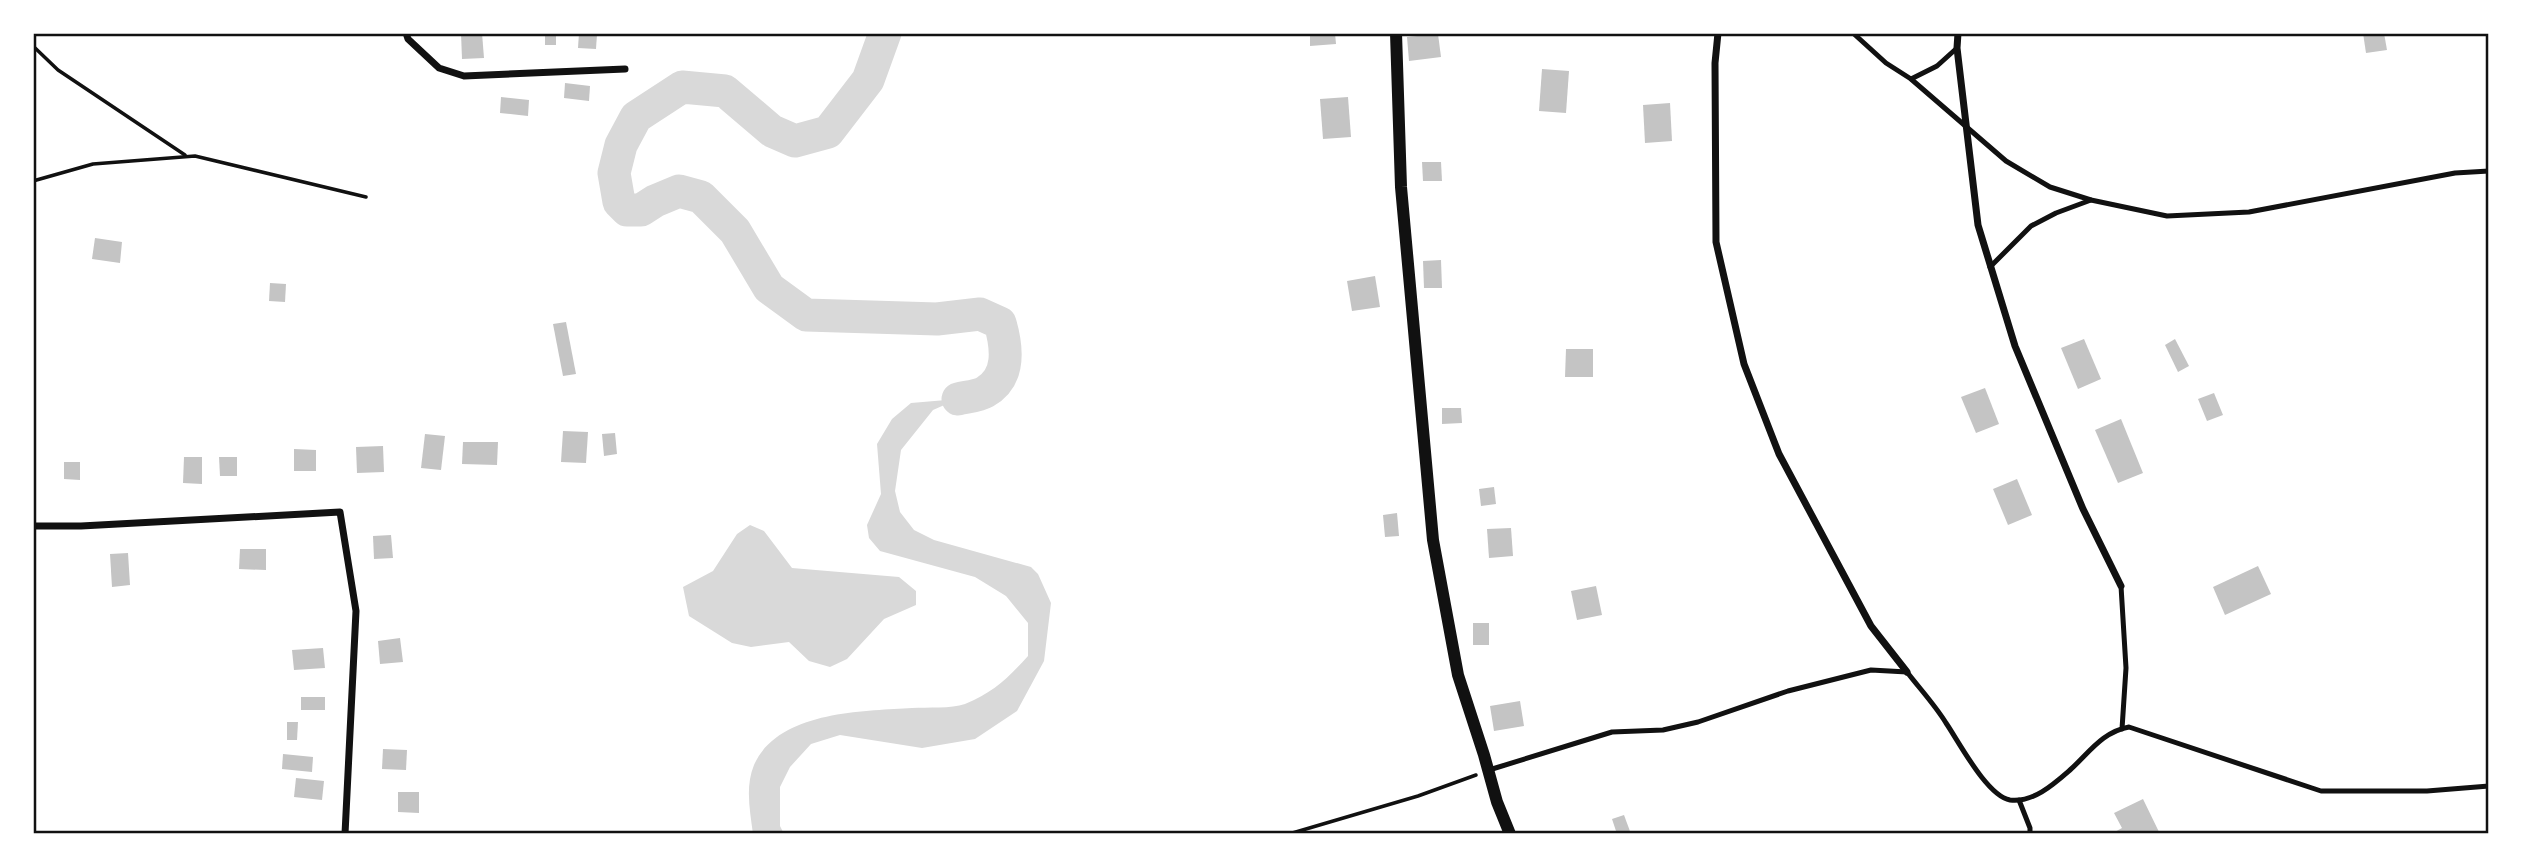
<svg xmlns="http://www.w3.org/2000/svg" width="2522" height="867" font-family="Montserrat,sans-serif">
  <rect width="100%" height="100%" fill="#fff"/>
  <g fill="#d9d9d9">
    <path d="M 958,399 L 933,410 L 901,450 L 895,491 L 900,512 L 914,530 L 934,540 L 1031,567 L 1038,574 L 1051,603 L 1044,661 L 1017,711 L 975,739 L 922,748 L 840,735 L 811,744 L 790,767 L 780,787 L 780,826 L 784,834 L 753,834 C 750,811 745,787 754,765 C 778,711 863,711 912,708 C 928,707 951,709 965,704 C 994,692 1008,678 1028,656 L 1028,623 L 1006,596 L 975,577 L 880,551 L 869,538 L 867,525 L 881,494 L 877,444 L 892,419 L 911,403 Z"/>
    <polygon points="750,525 764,531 792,568 899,577 916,591 916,605 884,619 847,659 830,667 809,661 789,642 751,647 732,643 689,616 683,587 713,571 737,534"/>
  </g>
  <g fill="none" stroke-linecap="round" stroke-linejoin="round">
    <path stroke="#d9d9d9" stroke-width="33" d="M 885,33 L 868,80 L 828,132 L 795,141 L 772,131 L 725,91 L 682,87 L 636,117 L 621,145 L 614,173 L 619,202 L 627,210 L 641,210 L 655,201 L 679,191 L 701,197 L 735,231 L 769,288 L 806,315 L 937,319 L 980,314 L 1000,323 C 1007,347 1011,377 985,392 C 978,396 966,397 958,399"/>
  </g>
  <g fill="#c4c4c4">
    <polygon points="461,33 482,33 484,58 462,59"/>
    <rect x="545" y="33" width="11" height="12"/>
    <polygon points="579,33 597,34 596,49 578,48"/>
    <polygon points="1310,33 1335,33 1336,44 1310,46"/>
    <polygon points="2363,33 2384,33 2387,50 2366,53"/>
    <polygon points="1438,34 1441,57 1409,61 1407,37"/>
    <polygon points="1542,69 1569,71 1566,113 1539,111"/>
    <polygon points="565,83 590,86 589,101 564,98"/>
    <polygon points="501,97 529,100 528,116 500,113"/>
    <polygon points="1348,97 1351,137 1323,139 1320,99"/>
    <polygon points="1670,103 1672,141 1645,143 1643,105"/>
    <polygon points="1422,162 1441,162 1442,181 1423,181"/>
    <polygon points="95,238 122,242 120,263 92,259"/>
    <polygon points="1441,260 1442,288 1424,288 1423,261"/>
    <polygon points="1375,276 1380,307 1352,311 1347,281"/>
    <polygon points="270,283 286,284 285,302 269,301"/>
    <polygon points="566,322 576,374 563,376 553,324"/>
    <polygon points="2084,339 2101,379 2078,389 2061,348"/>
    <polygon points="2175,339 2189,366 2178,372 2165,345"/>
    <polygon points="1566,349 1593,349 1593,377 1565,377"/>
    <polygon points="1985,388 1999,424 1976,433 1961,397"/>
    <polygon points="2214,393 2223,415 2207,421 2198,399"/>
    <polygon points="1442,408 1461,408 1462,423 1442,424"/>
    <polygon points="2121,419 2143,473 2118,483 2095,430"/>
    <polygon points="563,431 588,432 586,463 561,462"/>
    <polygon points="615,433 617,454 604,456 602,434"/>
    <polygon points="425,434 445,436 441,470 421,468"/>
    <polygon points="463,442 498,442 497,465 462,464"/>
    <polygon points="383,446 384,472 357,473 356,447"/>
    <polygon points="294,449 316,450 316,471 294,471"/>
    <polygon points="184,457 202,457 202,484 183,483"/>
    <polygon points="219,457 237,457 237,476 220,476"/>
    <polygon points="64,462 80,462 80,480 64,479"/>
    <polygon points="2017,479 2032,515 2008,525 1993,489"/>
    <polygon points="1494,487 1496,504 1481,506 1479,489"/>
    <polygon points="1397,513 1399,536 1385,537 1383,515"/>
    <polygon points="1511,528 1513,556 1489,558 1487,529"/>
    <polygon points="391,535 393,558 374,559 373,536"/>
    <polygon points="240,549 266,549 266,570 239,569"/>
    <polygon points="128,553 130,585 112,587 110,554"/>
    <polygon points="2258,566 2271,594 2225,615 2213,587"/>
    <polygon points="1596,586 1602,615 1577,620 1571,591"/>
    <rect x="1473" y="623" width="16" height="22"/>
    <polygon points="400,638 403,662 380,664 378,641"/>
    <polygon points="323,648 325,668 294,670 292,650"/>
    <rect x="301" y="697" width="24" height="13"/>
    <polygon points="1520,701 1524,726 1494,731 1490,706"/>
    <polygon points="287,722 298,722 297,740 287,740"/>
    <polygon points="383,749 407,750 406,770 382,769"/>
    <polygon points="283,754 313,757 312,772 282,769"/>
    <polygon points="296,778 324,781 322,800 294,797"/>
    <polygon points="398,792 419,792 419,813 398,812"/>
    <polygon points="2143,799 2160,834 2111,834 2122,828 2114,813"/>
    <polygon points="1624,815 1631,834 1617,834 1612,819"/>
  </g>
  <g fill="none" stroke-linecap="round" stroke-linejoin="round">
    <g stroke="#111" stroke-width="3.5">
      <polyline points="33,46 58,70 185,155"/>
      <polyline points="33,181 93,164 195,156 366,197"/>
      <polyline points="1289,834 1418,796 1476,775"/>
    </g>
    <g stroke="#111" stroke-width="5">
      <polyline points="1853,33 1886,63 1911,79 2006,161 2050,187 2091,200 2167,216 2249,212 2455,173 2489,171"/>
      <polyline points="1911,79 1937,66 1957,48"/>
      <polyline points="1990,267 2031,226 2056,213 2091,200"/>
      <polyline points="2121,586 2126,668 2122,729"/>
      <path d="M 1489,770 L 1612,732 L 1663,730 L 1698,722 L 1788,691 L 1871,670 L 1907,672 C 1920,689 1935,705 1946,723 C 1959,742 1987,796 2010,800 C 2033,803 2054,784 2070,770 C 2089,753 2102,732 2129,727 L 2321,791 L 2427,791 L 2489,786"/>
      <polyline points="2019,800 2030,828 2030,834"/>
    </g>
    <g stroke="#111" stroke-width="7">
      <polyline points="406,33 408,39 439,68 464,76 625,69"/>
      <polyline points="1718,33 1715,63 1716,242 1744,364 1779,454 1871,626 1907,672"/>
      <polyline points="1958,33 1957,48 1978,225 2015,346 2083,509 2121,586"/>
      <polyline points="33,526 81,526 340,512 356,611 345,834"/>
    </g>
    <polyline stroke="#111" stroke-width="12" points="1396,33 1401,187 1433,540 1458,675 1484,755 1497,802 1510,834"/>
  </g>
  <rect width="2522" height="867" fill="none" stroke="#ffffff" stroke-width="70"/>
  <rect x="35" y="35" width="2452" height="797" fill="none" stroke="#111" stroke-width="2.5"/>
</svg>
